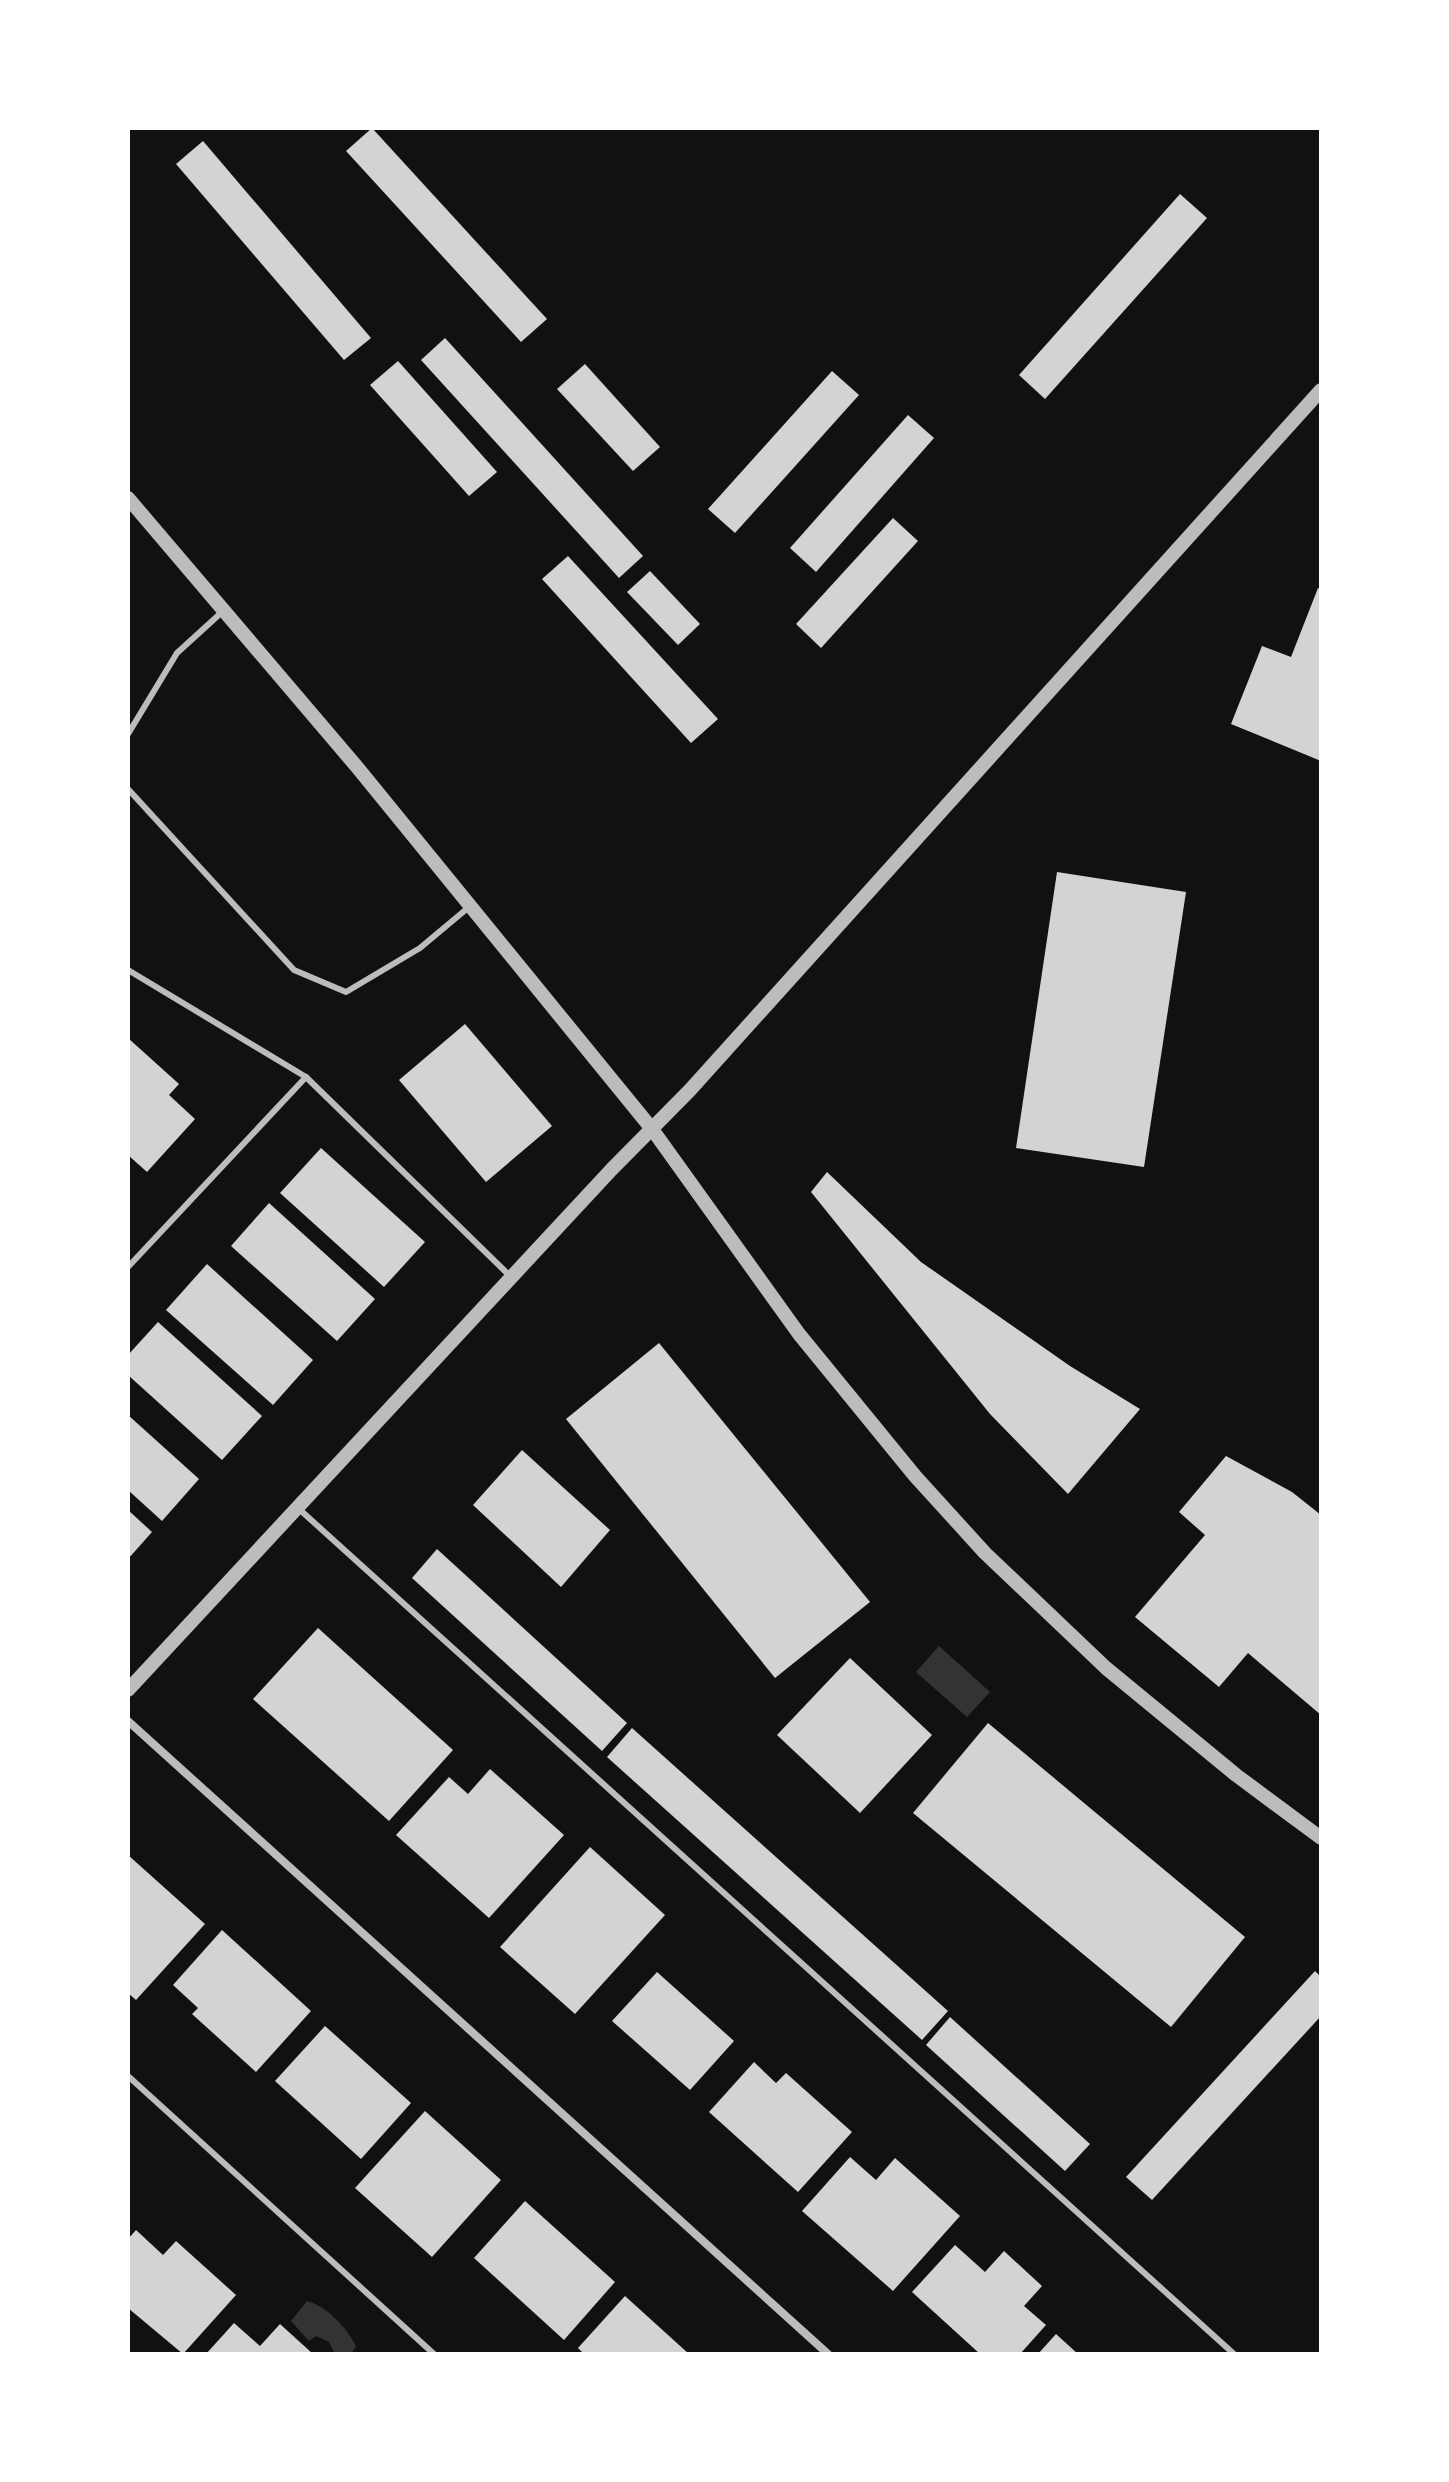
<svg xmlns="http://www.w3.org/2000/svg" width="1449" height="2482" font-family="'Fira Sans',sans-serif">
  <rect width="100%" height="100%" fill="#111"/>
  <g fill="#333">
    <polygon points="939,1646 990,1692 967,1717 916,1672"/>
    <path d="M 307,2301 C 327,2306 347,2328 356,2346 L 351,2354 L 335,2354 L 329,2342 L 316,2336 L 309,2341 L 291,2321 Z"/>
  </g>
  <g fill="#d3d3d3">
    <polygon points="372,128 547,319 521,342 346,151"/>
    <polygon points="203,141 371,338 344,360 176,164"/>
    <polygon points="1180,194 1207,218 1045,399 1019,375"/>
    <polygon points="445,338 643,556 619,578 421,360"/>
    <polygon points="398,361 497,472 469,496 370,385"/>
    <polygon points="585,364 660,447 633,471 557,389"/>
    <polygon points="832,371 859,395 735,533 708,509"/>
    <polygon points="908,415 934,438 816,572 790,548"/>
    <polygon points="893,518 918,541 821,648 796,624"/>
    <polygon points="568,556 718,719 691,743 542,579"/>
    <polygon points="650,571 700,624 678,645 627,592"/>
    <polygon points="1318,588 1321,589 1321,761 1231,724 1262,646 1291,657"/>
    <polygon points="1057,872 1186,892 1144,1167 1016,1148"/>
    <polygon points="465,1024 552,1126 486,1182 399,1080"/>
    <polygon points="128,1038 179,1084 169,1095 195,1119 147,1172 128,1155"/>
    <polygon points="321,1148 425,1242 384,1287 280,1193"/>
    <polygon points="827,1172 921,1262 1070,1366 1140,1409 1068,1494 990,1414 811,1192"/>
    <polygon points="269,1203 375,1299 337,1341 231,1246"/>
    <polygon points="207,1264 313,1360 273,1405 166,1310"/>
    <polygon points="158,1322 262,1416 222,1460 128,1375 128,1355"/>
    <polygon points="659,1343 870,1602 775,1678 566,1419"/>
    <polygon points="128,1415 199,1479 162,1521 128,1490"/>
    <polygon points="522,1450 610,1530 561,1587 473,1505"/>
    <polygon points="1226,1456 1292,1492 1321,1515 1321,1715 1248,1653 1219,1687 1135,1617 1205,1535 1179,1512"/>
    <polygon points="128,1510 152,1532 128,1559"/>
    <polygon points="437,1549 627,1723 602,1751 412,1578"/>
    <polygon points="318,1628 453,1750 389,1821 253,1699"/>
    <polygon points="850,1658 932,1735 860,1813 777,1735"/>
    <polygon points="988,1723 1245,1937 1171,2027 913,1813"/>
    <polygon points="632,1728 948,2011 922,2040 607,1757"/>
    <polygon points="490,1769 564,1835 489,1918 396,1835 449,1777 468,1794"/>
    <polygon points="590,1847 665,1915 575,2014 500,1947"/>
    <polygon points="128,1855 205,1924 136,2000 128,1993"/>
    <polygon points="222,1930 311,2011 256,2072 192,2014 198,2008 173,1985"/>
    <polygon points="1315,1971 1321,1977 1321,2016 1152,2200 1126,2177"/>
    <polygon points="657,1972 734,2041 690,2090 612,2021"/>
    <polygon points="950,2017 1090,2144 1065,2171 926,2045"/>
    <polygon points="325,2026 411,2103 361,2159 275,2081"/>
    <polygon points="754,2062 776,2083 786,2073 852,2132 798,2192 709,2112"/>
    <polygon points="425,2111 501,2180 432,2257 355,2188"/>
    <polygon points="850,2157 876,2180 895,2158 960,2216 893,2291 802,2211"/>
    <polygon points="525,2201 615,2282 564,2340 474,2258"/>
    <polygon points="136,2230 163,2255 176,2241 236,2295 183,2354 128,2308 128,2239"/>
    <polygon points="955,2245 985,2272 1004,2251 1042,2286 1024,2306 1046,2325 1020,2354 980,2354 912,2292"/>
    <polygon points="625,2296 689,2354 584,2354 578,2348"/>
    <polygon points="234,2323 260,2346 280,2324 313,2354 206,2354"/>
    <polygon points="1056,2334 1078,2354 1038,2354"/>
  </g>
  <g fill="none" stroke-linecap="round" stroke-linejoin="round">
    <g stroke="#bcbcbc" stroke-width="6">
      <polyline points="128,734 177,653 222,612"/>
      <polyline points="128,789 294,970 346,992 420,948 469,907"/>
      <polyline points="128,970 306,1077 512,1278"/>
      <polyline points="128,1267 306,1077"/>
      <polyline points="299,1509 1234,2354"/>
      <polyline points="128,2076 434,2354"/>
    </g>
    <polyline stroke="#bcbcbc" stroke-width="8" points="128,1721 828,2354"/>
    <g stroke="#bcbcbc" stroke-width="14">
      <polyline points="128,498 357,767 652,1129 799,1334 915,1476 985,1553 1106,1668 1236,1775 1321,1838"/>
      <polyline points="128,1690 611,1170 690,1090 1321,390"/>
    </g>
  </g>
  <rect width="1449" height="2482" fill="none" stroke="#ffffff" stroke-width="260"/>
</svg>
